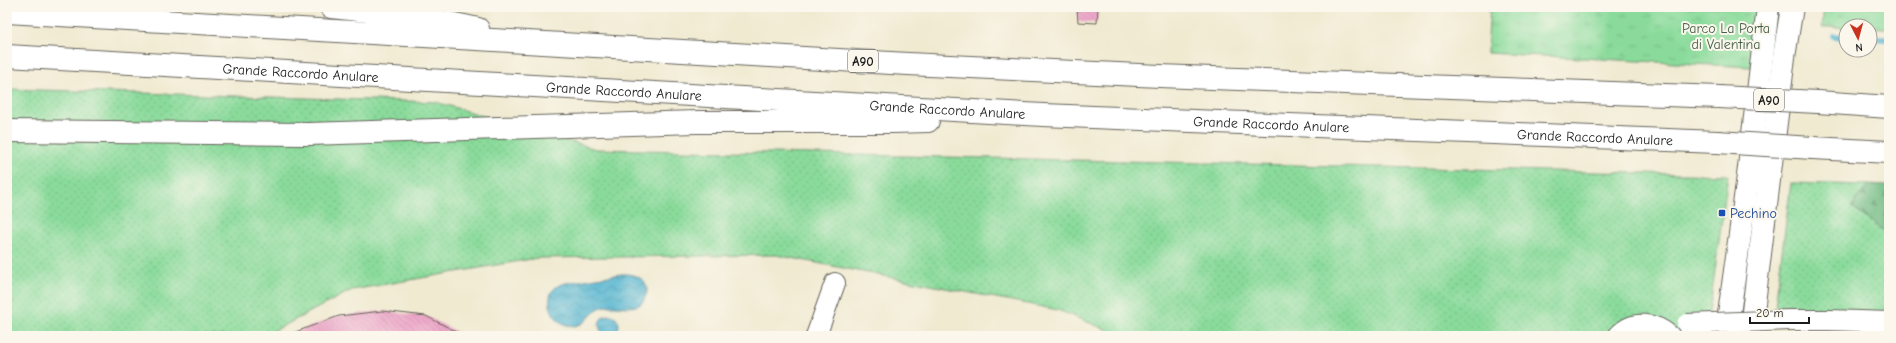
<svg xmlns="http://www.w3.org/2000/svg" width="1896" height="343" font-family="'Comic Neue',sans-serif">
  <defs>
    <pattern id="grass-dots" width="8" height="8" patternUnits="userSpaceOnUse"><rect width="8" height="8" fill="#8adb9b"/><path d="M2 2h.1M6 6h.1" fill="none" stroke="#76bb85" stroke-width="1.8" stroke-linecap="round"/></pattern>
    <pattern id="forest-firs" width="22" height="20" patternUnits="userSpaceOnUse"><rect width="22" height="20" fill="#6fbb83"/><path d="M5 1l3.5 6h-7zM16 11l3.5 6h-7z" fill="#5a976a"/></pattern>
    <pattern id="park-tufts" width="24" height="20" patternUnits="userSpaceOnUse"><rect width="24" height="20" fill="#8adb9b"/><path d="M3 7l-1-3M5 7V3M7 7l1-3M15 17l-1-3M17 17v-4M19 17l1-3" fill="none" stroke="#76bb85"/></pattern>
    <pattern id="water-waves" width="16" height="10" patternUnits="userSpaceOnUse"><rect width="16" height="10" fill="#51b4d0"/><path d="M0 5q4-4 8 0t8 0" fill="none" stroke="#4292a8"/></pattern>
    <pattern id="building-back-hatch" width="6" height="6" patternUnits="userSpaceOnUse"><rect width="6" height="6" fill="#eda7c9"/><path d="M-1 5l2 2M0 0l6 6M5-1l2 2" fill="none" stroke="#cb8fac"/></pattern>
  </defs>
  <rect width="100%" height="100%" fill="#fbf7ec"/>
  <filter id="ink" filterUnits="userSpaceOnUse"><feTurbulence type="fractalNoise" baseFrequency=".025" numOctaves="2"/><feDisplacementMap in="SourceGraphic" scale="8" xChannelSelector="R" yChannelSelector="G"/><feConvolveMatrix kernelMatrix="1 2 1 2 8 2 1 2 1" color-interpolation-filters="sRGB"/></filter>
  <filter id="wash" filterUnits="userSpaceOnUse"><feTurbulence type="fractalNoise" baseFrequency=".012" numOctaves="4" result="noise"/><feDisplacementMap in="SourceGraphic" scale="16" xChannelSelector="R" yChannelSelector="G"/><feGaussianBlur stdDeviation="0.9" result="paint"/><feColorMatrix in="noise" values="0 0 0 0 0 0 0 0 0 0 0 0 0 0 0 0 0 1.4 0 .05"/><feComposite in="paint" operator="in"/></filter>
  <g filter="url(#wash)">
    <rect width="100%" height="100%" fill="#f0ead1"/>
    <g fill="url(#grass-dots)" stroke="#537c5c">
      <polygon points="7,89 436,102 596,149 1728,175 1706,336 1419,336 1417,334 1413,336 1122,336 1058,310 776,255 537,258 352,290 264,336 7,336"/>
      <polygon points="1791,183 1868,185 1851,207 1889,234 1889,316 1775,306"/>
    </g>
    <polygon fill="url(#forest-firs)" stroke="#466c50" points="1868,185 1889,186 1889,234 1851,207"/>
    <g fill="url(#park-tufts)" stroke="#537c5c">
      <polygon points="1490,7 1762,7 1751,67 1487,53"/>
      <polygon points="1824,7 1889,7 1889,28 1822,27"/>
    </g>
    <g fill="url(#water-waves)" stroke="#366876">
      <path d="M 621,274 C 641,273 656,285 641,304 C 629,311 615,303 602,307 C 590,311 587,327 572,326 C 556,326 543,303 553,290 C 556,286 562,284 566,283 Z"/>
      <circle cx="609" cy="325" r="10"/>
    </g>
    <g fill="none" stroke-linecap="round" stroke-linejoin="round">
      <g stroke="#51b4d0" stroke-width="6">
        <polyline points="1834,36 1846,37"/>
        <polyline points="1870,39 1889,39"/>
      </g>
    </g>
    <g id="blocks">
      <g fill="url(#building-back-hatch)">
        <polygon points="1077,7 1098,7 1097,23 1078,22"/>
        <polygon points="382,311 426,316 465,336 291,336 290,334 339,316"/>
      </g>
    </g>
  </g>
  <g filter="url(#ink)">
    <use href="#blocks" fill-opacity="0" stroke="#66645b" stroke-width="1"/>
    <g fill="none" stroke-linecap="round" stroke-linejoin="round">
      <defs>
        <g id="minor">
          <polyline points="1789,320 1829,320 1889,322"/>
          <polyline points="816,336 835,283"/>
          <path d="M 1618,336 C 1633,319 1655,323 1670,336"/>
        </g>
        <g id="tertiary">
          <polyline points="1726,336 1748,176 1768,7"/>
          <polyline points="1750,336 1784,57 1792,7"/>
        </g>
        <g id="motorway">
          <path d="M 331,7 C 381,12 429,18 478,29"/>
          <polyline points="7,12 908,64 1160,76 1719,97"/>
          <path id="s1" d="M 7,56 L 1043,115 L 1717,142"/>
          <polyline points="1818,102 1889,107"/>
          <polyline points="7,131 308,134 696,122 893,122 928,121"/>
          <polyline points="1813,148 1889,152"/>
        </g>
      </defs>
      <use href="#minor" stroke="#66645b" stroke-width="22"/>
      <use href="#tertiary" stroke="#66645b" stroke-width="24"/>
      <use href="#motorway" stroke="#66645b" stroke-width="24"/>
      <use href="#minor" stroke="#fff" stroke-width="20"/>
      <use href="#tertiary" stroke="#fff" stroke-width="22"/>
      <use href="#motorway" stroke="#fff" stroke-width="22"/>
      <defs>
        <polyline id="minor-bridge" points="1687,324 1789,320"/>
        <g id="motorway-bridge">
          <polyline points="1719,97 1818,102"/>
          <polyline points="1717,142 1813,148"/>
        </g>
      </defs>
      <use href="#minor-bridge" stroke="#66645b" stroke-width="22" stroke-linecap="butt"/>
      <use href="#motorway-bridge" stroke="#66645b" stroke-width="24" stroke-linecap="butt"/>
      <use href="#minor-bridge" stroke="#fff" stroke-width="20"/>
      <use href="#motorway-bridge" stroke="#fff" stroke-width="22"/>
    </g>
  </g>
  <rect fill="#1a4fb4" stroke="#fbf7ec" stroke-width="1.5" x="1718" y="209" width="8" height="8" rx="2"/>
  <g text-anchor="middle" stroke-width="4" stroke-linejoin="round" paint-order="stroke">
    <g fill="#fbf7ec" stroke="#5f5e5a" stroke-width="1">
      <rect x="848" y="50" width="30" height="22" rx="3"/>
      <rect x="1754" y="89" width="30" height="22" rx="3"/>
    </g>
    <g font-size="13" font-weight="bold" fill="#1c1c1c">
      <text x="863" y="66">A90</text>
      <text x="1769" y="105">A90</text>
    </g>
    <g font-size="14" fill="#425f48" stroke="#fbf7ec">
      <text x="1726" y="33">Parco La Porta<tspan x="1726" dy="16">di Valentina</tspan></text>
    </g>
    <g font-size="14" fill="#1c1c1c" stroke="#fbf7ec">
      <text dy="5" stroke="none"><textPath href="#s1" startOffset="294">Grande Raccordo Anulare</textPath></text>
      <text dy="5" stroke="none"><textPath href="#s1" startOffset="618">Grande Raccordo Anulare</textPath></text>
      <text dy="5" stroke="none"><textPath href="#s1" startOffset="942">Grande Raccordo Anulare</textPath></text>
      <text dy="5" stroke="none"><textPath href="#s1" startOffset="1266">Grande Raccordo Anulare</textPath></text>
      <text dy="5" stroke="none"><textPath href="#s1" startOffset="1590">Grande Raccordo Anulare</textPath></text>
    </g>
    <g font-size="14" fill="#164399" stroke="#fbf7ec" text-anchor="start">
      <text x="1730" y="218">Pechino</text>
    </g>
  </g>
  <rect width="1896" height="343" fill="none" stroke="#fbf7ec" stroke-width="24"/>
  <g transform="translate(1858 38) rotate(174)"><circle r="19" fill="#fbf7ec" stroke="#a29f99"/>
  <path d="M0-3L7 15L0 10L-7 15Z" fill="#c8321e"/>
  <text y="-6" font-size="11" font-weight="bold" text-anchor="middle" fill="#1c1c1c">N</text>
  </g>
  <path d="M1750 317v6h59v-6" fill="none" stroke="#1c1c1c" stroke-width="2"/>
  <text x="1756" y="317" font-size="12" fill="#1c1c1c" stroke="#fbf7ec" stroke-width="3" paint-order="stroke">20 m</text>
</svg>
